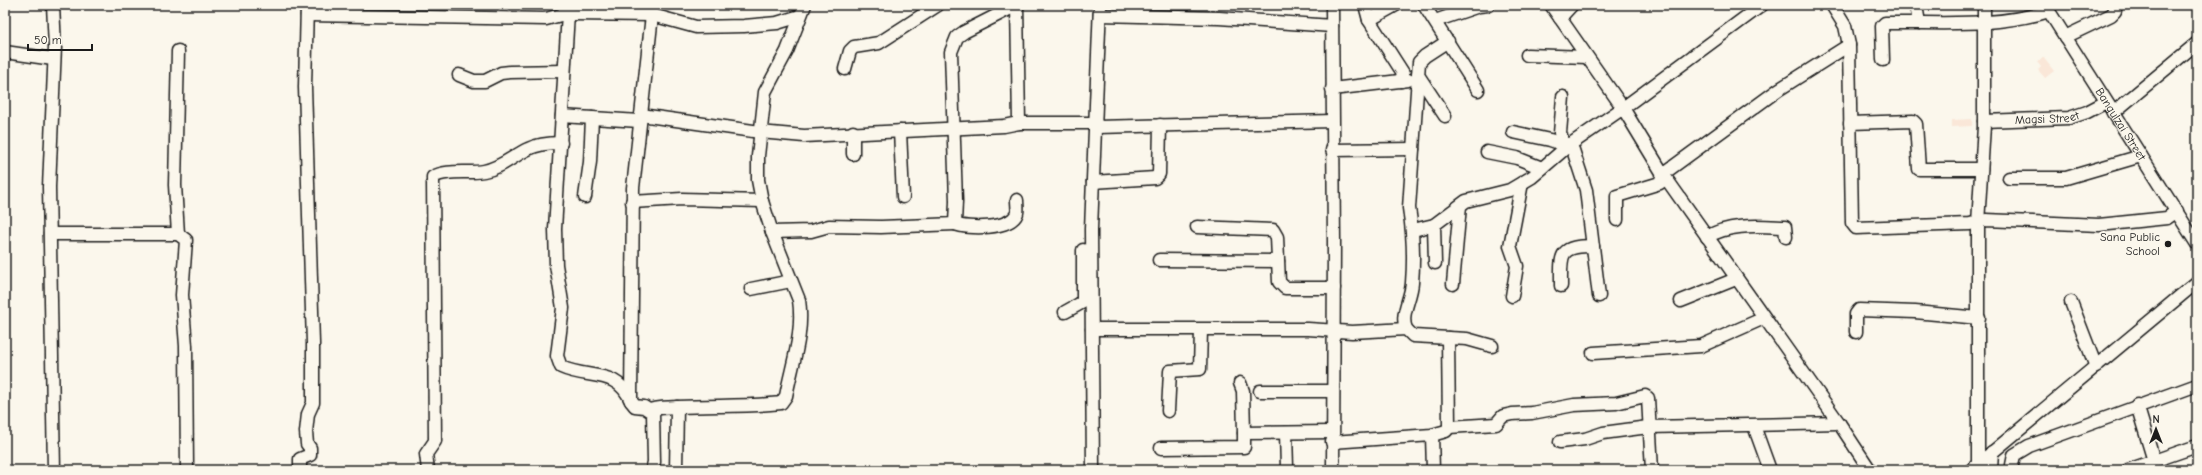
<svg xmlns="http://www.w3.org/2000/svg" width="2202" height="475" font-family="'Comic Neue',sans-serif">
  <rect width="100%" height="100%" fill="#fbf7ec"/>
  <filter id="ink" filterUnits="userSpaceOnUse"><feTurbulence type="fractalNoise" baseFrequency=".025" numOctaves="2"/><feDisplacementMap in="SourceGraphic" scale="8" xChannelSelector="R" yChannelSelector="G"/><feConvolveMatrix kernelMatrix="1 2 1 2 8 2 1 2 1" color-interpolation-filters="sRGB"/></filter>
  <g filter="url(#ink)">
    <g fill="#fae7d8">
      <polygon points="2043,57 2054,71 2045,78 2038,70 2041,67 2037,62"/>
      <polygon points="1972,119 1972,126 1952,127 1952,120"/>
    </g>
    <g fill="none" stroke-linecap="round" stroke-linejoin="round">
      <defs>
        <g id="minor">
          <polyline points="53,5 55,47 49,187 54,470"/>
          <polyline points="564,5 565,9 572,14 652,15 696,27 744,26 777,23 800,16"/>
          <polyline points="1332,5 1334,242 1333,470"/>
          <polyline points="1365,5 1369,20 1403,73 1401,81"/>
          <polyline points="1424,5 1478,90"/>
          <polyline points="1551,5 1623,108 1663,174 1839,423 1870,470"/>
          <polyline points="1832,5 1845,26 1849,45 1852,223 1856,228 1970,224 1986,220 2099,225 2167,218 2177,211"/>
          <polyline points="1916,5 1919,23"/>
          <path id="s1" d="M 2045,5 L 2197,244"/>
          <path d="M 307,15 L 546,19 L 568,13 L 555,229 L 556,265 L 563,308 L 557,356 L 561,367 C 589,380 617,368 631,401"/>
          <polyline points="1100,15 1219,18 1332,26"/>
          <polyline points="1560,18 1572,5"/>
          <polyline points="1369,20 1396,5"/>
          <polyline points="1435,21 1479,6 1488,5"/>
          <polyline points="2065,37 2111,15 2115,11 2115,5"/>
          <polyline points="178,51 175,185 178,234 186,240 182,295 186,346 187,470"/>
          <polyline points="5,52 53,59"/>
          <polyline points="1527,55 1587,57"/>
          <path d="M 1883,60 L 1882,26 L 1885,23 C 1940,22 1995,28 2049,11"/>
          <polyline points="845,69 850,51 854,47 879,43 938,5"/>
          <polyline points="459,75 474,81 485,81 501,73 510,72 564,71"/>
          <polyline points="1418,75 1445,116"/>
          <polyline points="1332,89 1408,80"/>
          <polyline points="1563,97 1560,133 1563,141 1573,150 1586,190 1599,296"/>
          <polyline points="2113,113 2197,43"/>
          <polyline points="641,115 760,132 804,136 1004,126 1019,123 1096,123"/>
          <polyline points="562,116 639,121"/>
          <path id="s2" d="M 1984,121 L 2069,118 L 2087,112 L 2106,102"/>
          <polyline points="1850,123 1913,121 1916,124 1919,169 1981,169"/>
          <polyline points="1097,127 1332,121"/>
          <polyline points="900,131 903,197"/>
          <polyline points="1513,132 1550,140 1568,146"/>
          <polyline points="1332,150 1413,149"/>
          <polyline points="1487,152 1517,158 1542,168"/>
          <polyline points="853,154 853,132"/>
          <polyline points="2009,178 2066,178 2141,156"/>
          <polyline points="1093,182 1155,178 1159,174 1160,125"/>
          <polyline points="585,197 590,162 592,118"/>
          <polyline points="632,202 682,199 762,201"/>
          <polyline points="1617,220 1617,196 1660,183 1663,174 1778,90 1849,45"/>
          <path d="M 955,224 C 967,229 1011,230 1017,213 C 1018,210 1017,204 1017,200"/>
          <polyline points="1434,225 1435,263"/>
          <polyline points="1197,227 1273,230 1277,237 1279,282 1285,288 1334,288"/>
          <polyline points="1413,230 1434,225 1466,201 1510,190 1532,177 1568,146 1623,108 1762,5"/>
          <polyline points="772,232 811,231 829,226 881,227 955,224 956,201 951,52 957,37 964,32 1017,5 1019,123"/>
          <polyline points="50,234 178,234"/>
          <path d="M 1707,237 C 1730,223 1759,226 1785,227 L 1786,237"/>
          <polyline points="1159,260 1278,261"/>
          <polyline points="1453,284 1460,206"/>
          <path d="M 1561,286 C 1561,254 1558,246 1593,246"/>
          <polyline points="751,289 791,281"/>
          <polyline points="1512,296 1517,266 1510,246 1522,183"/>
          <polyline points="1681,301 1736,279"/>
          <polyline points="2071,302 2096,367"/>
          <polyline points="1065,312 1083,302 1083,250"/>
          <polyline points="1092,329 1308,329 1352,332 1406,329 1413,336 1467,339 1492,346"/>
          <path d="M 1406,329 C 1400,314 1411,299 1412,283 C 1414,259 1413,233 1409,208 L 1419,62 L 1425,56 L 1448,41"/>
          <polyline points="1856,332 1856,314 1859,310 1915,312 1979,318"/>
          <polyline points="1593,353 1701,346 1764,318"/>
          <polyline points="1240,383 1243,391 1244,433"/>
          <polyline points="1260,391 1332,391"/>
          <polyline points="2137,405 2154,461"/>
          <path d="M 650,410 C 659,407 668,408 678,407 C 713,405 747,407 781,403 L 786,396 C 792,364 804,333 799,300 L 772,232 L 762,201 L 758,180 L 758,156 L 765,92 L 787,51 L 805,5"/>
          <polyline points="1168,411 1170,371 1200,369 1201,330"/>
          <polyline points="1754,426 1770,470"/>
          <polyline points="1449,427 1496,424 1503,416 1512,414 1532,413 1574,405 1616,403 1645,396 1648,398 1652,470"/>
          <polyline points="1286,433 1287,468"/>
          <polyline points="1432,435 1433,470"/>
          <polyline points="1332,442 1432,435 1446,431 1449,427 1448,338"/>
          <polyline points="1560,442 1585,439 1603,433 1648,427 1839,423"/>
          <polyline points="1161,448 1244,447 1244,433 1332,432"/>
          <polyline points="1978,465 1978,223 1984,126 1984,5"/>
          <polyline points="300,470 300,459 310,455 310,448 307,444 306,432 308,414 313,403 313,343 305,87 307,5"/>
          <path d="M 428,470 L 426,454 L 435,441 L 433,177 C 447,169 468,174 484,171 C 501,168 513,156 528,149 C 538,144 549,143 561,143"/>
          <polyline points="652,470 654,462 653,413 644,407 635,406 631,401 633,188 652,15"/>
          <polyline points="676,470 677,407"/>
          <polyline points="1093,470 1091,229 1100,5"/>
          <polyline points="1971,470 2197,282"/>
          <polyline points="1991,470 1992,452"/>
          <polyline points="2011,470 2014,455 2029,446 2197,385"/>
          <polyline points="2128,470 2197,446"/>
        </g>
      </defs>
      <use href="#minor" stroke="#1c1c1c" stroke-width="15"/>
      <use href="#minor" stroke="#fbf7ec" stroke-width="12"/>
    </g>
  </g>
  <circle fill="#1c1c1c" stroke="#fbf7ec" stroke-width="1.5" cx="2168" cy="244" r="4"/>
  <g text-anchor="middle" stroke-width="4" stroke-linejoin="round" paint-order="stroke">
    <g font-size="12" fill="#1c1c1c" stroke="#fbf7ec">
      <text dy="4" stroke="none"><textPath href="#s2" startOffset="63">Magsi Street</textPath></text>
      <text dy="4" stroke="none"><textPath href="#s1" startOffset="141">Bangulzai Street</textPath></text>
    </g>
    <g font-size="12" fill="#1c1c1c" stroke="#fbf7ec" text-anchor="end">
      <text x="2160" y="241">Sana Public<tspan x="2160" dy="14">School</tspan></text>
    </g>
  </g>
  <rect width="2202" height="475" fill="none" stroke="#fbf7ec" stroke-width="20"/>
  <rect x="10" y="10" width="2182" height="455" fill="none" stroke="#1c1c1c" stroke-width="1.5" filter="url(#ink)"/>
  <g transform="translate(2156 429)" stroke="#fbf7ec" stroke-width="3" paint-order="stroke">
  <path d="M0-3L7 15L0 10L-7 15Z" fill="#1c1c1c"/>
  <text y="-6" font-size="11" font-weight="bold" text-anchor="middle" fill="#1c1c1c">N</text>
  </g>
  <path d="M28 44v6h64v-6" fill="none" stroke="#1c1c1c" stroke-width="2"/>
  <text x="34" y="44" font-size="12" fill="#1c1c1c" stroke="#fbf7ec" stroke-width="3" paint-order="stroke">50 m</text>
</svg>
